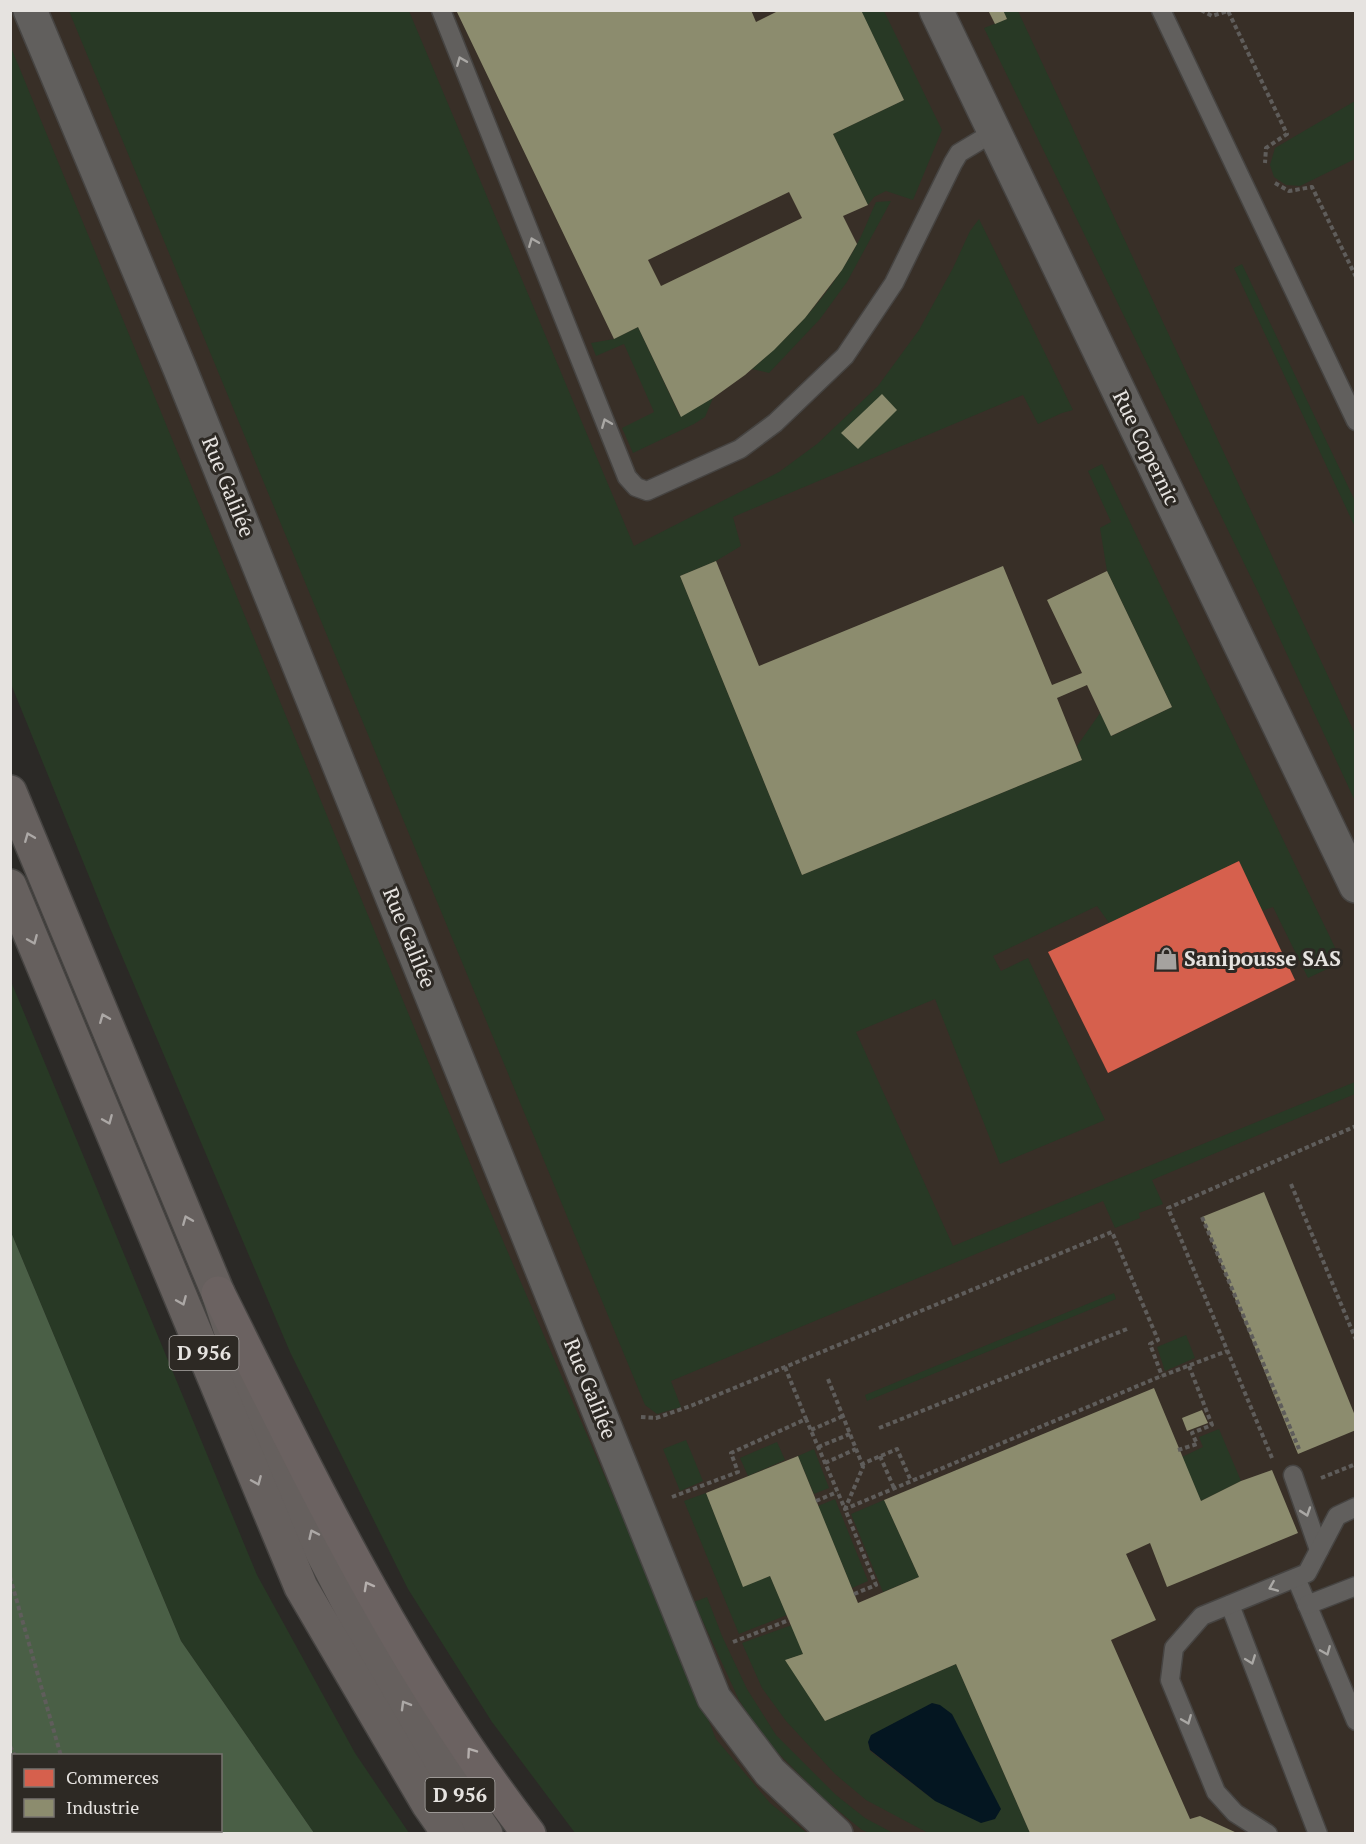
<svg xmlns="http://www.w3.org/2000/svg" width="1366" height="1844" font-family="'PT Serif',serif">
  <rect width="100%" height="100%" fill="#2b2926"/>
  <polygon fill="#382f27" points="10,11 1355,11 1355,1833 647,1833 11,458"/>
  <g fill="#283925" fill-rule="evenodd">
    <polygon points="69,11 409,11 634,546 779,472 817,444 878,386 919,330 953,268 970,231 979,219 1073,410 1062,413 1038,424 1023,395 733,517 741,546 716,561 680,576 802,875 1082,760 1077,746 1100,713 1112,736 1172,707 1107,571 1100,528 1111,522 1088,471 1102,464 1342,962 1308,978 1273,907 1262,911 1239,861 1109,923 1097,906 993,956 1001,971 1028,958 1105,1120 1000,1164 935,999 856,1032 953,1246 1355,1082 1355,1094 1152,1180 1163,1204 1139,1213 1140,1218 1115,1228 1103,1201 671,1381 681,1407 657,1414 645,1405"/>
    <polygon points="861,11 884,11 942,130 913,200 886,191 874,197 868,205 833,134 904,100"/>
    <polygon points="1003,11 1018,11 1355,734 1355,801 1259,594 984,28 1007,19"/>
    <polygon points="10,45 481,1190 686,1664 716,1739 770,1803 807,1833 575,1833 492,1722 408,1589 290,1352 110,928 11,684"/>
    <polygon points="1355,101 1355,159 1300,186 1286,185 1274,177 1270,165 1275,148"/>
    <path d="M 891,201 L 847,282 L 820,319 L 769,373 L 752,369 C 793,334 829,295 855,248 C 863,234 869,217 876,202 Z"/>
    <polygon points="1242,264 1355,501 1355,527 1234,268"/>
    <polygon points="638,327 680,416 713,398 705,417 694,424 633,453 622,428 654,412 624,344 596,356 591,343 614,339"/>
    <polygon points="10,979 257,1575 355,1753 409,1833 314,1833 181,1641 11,1232"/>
    <polygon points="1114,1293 1116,1299 867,1401 865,1395"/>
    <polygon points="1186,1335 1195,1358 1165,1371 1157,1347"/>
    <polygon points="1219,1429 1241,1481 1201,1501 1182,1457 1203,1447 1199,1437"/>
    <polygon points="686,1440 703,1481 680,1491 663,1449"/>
    <polygon points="777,1442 785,1460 748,1476 740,1458"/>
    <polygon points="814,1449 829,1488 814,1494 798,1456"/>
    <polygon points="706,1493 743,1586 770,1576 787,1615 739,1634 684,1501"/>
    <polygon points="835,1499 868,1581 852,1588 818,1506"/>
    <polygon points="884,1500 919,1577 883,1592 851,1514"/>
    <polygon points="707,1597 722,1636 747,1689 776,1735 836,1795 865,1818 893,1833 869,1833 862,1830 824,1799 765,1740 739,1700 694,1602"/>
    <path d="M 792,1625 L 803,1654 L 786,1660 L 825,1721 L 956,1664 L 1030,1833 L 928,1833 L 866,1800 L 835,1774 L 786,1721 L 762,1688 L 742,1643 ZM 868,1742 L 935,1801 L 870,1751 Z"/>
  </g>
  <path fill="#4a5f46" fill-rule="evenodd" d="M 11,1232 L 181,1641 L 314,1833 L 11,1833 ZM 14,1756 L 220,1756 L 220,1830 L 14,1830 Z"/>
  <polygon fill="#041621" points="932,1703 940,1705 952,1714 1001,1809 995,1819 981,1823 935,1801 870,1750 868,1742 871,1735"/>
  <polygon fill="#d6604d" points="1239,861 1295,980 1108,1073 1048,952"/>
  <g fill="#8c8c6e" fill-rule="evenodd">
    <path d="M 456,10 L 751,10 L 756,22 L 780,10 L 861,10 L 904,100 L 833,134 L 868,205 L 843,216 L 857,244 L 842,270 L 805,318 L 774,350 L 745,375 L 713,398 L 681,417 L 638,327 L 614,339 ZM 789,192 L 802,218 L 661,286 L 648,260 Z"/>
    <polygon points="988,10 1003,10 1007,19 995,24"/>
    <polygon points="882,394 897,410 858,449 841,433"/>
    <polygon points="716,561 759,666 1003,566 1052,685 1082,673 1047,600 1107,571 1172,707 1111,736 1087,685 1057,698 1082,760 802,875 680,576"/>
    <polygon points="1264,1192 1356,1418 1356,1430 1298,1454 1202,1217"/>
    <polygon points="1154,1388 1201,1501 1241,1481 1272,1470 1298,1533 1167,1587 1150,1543 1126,1554 1156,1620 1111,1640 1190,1819 1200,1816 1237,1833 1030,1833 956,1664 825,1721 785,1660 803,1654 770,1576 743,1587 706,1493 798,1456 858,1603 919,1577 884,1500"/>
    <polygon points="1202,1410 1208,1423 1187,1431 1182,1418"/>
  </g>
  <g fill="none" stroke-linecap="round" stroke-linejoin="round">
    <defs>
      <g id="service">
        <polyline points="441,10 627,477 636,487 647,491 740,449 775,423 845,356 894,283 953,163 959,153 994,132"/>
        <polyline points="1161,10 1356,421"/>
        <polyline points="1293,1475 1319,1550"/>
        <polyline points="1296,1578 1356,1721"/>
        <polyline points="1230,1605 1318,1834"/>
        <polyline points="1307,1605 1356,1586"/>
        <polyline points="1268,1834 1235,1813 1216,1792 1170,1680 1174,1648 1202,1616 1307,1573 1337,1516 1356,1507"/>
      </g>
      <g id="minor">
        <polyline points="30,10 180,369 714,1698 770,1772 836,1834"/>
        <polyline points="936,10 1356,886"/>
      </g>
      <g id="primary">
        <polyline points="10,792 218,1293 259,1416 314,1537 370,1645 434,1756 486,1834"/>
        <polyline points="10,886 301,1587 428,1804 449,1834"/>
      </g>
      <path id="trunk" d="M 218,1293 C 311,1479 401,1668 529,1834"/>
    </defs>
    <use href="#service" stroke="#464442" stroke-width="21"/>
    <use href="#minor" stroke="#464442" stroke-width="36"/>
    <use href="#primary" stroke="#464442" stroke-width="36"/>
    <use href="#trunk" stroke="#464442" stroke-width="36"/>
    <g stroke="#5f5d5b" stroke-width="4" stroke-dasharray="4.5 3" stroke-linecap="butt">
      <polyline points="1201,10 1212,16 1228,11 1287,134 1266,148 1265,163"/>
      <polyline points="1275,183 1289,191 1312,187 1356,277"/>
      <polyline points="1291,1184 1356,1340"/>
      <polyline points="1202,1217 1299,1449"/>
      <polyline points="785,1367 806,1419"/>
      <polyline points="828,1379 862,1464 897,1449 911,1481"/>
      <polyline points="641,1417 656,1418 693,1405 1112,1232 1158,1340 1150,1344 1162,1376"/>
      <polyline points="879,1428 1127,1329"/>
      <polyline points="811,1430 843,1416"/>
      <polyline points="818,1447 850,1434"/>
      <polyline points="1178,1450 1197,1444 1192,1433 1212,1425 1189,1366"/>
      <polyline points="880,1456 894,1488"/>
      <polyline points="1272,1458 1168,1208 1356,1126"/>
      <polyline points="825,1463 856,1449"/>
      <polyline points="1321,1478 1356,1464"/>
      <polyline points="672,1497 738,1472 731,1453 806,1419 845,1509 1159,1377 1227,1351"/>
      <polyline points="816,1501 837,1492"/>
      <polyline points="10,1577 61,1756"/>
      <polyline points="854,1594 876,1585 845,1509 863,1467 862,1464"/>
      <polyline points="733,1642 789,1620"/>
      <polyline points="10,1746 15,1756"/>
      <polyline points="53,1830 54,1834"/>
      <polyline points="83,1830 84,1834"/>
    </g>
    <use href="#service" stroke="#615f5d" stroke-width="18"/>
    <use href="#minor" stroke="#615f5d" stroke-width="33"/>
    <use href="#primary" stroke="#66605e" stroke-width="33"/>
    <use href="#trunk" stroke="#6b6261" stroke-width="33"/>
  </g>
  <defs><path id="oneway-chevron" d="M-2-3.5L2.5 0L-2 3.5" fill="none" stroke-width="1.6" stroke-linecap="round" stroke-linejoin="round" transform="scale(1.5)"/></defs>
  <g stroke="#aaa8a5">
    <use href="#oneway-chevron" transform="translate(461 61) rotate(-112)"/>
    <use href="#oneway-chevron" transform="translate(533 242) rotate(-112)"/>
    <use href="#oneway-chevron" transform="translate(606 423) rotate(-112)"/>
    <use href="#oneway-chevron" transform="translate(1306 1512) rotate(71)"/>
    <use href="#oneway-chevron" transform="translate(1273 1587) rotate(157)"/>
    <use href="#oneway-chevron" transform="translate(1326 1651) rotate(67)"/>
    <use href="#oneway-chevron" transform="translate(1251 1660) rotate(69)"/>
    <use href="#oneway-chevron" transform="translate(1187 1720) rotate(68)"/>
  </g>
  <g stroke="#aca8a6">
    <use href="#oneway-chevron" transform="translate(29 837) rotate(-112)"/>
    <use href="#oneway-chevron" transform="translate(33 940) rotate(67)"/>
    <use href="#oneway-chevron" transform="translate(104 1018) rotate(-112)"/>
    <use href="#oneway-chevron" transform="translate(108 1120) rotate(67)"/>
    <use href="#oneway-chevron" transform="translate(187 1220) rotate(-112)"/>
    <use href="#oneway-chevron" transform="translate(182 1301) rotate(67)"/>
    <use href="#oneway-chevron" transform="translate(257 1481) rotate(67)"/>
    <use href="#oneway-chevron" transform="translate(313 1534) rotate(-115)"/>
    <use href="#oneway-chevron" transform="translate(405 1705) rotate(-120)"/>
  </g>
  <g stroke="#b5afad">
    <use href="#oneway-chevron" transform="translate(368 1586) rotate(-119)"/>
    <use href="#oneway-chevron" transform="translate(471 1752) rotate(-125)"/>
  </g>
  <defs>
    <symbol id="shop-bare" viewBox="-9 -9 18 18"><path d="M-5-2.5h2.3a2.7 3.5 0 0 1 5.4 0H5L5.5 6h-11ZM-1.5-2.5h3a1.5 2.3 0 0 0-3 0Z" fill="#a5a29f" stroke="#2d2924" stroke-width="2.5" paint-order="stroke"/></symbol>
  </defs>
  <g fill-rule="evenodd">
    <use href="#shop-bare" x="1150" y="942" width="33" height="33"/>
  </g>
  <g text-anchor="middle" stroke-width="6" stroke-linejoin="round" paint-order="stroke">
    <g fill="#2d2924" stroke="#aeaba8" stroke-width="1.5">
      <rect x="169.5" y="1336" width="69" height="34" rx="4.5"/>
      <rect x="425.5" y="1778" width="69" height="34" rx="4.5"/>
    </g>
    <g font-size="20" font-weight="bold" fill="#e6e3e0">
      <text x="204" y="1360">D 956</text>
      <text x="460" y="1802">D 956</text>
    </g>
    <g font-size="21" fill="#e6e3e0" stroke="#2d2924">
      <text transform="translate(1146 448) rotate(64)" y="7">Rue Copernic</text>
      <text transform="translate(228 487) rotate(68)" y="7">Rue Galilée</text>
      <text transform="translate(409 938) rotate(68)" y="7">Rue Galilée</text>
      <text transform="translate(590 1389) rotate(68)" y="7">Rue Galilée</text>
    </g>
    <g font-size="21" font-weight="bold" fill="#e6e3e0" stroke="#2d2924" text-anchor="start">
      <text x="1184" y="966">Sanipousse SAS</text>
    </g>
  </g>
  <rect width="1366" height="1844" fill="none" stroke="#e6e3e0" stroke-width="24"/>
  <rect x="12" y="1754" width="210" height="78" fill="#2d2924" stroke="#77736f" stroke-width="1.5"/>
  <rect x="24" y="1769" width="30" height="18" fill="#d6604d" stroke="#77736f" stroke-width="1.5"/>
  <text x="66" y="1784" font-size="18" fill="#e6e3e0">Commerces</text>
  <rect x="24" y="1799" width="30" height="18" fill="#8c8c6e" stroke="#77736f" stroke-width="1.5"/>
  <text x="66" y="1814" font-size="18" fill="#e6e3e0">Industrie</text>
</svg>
